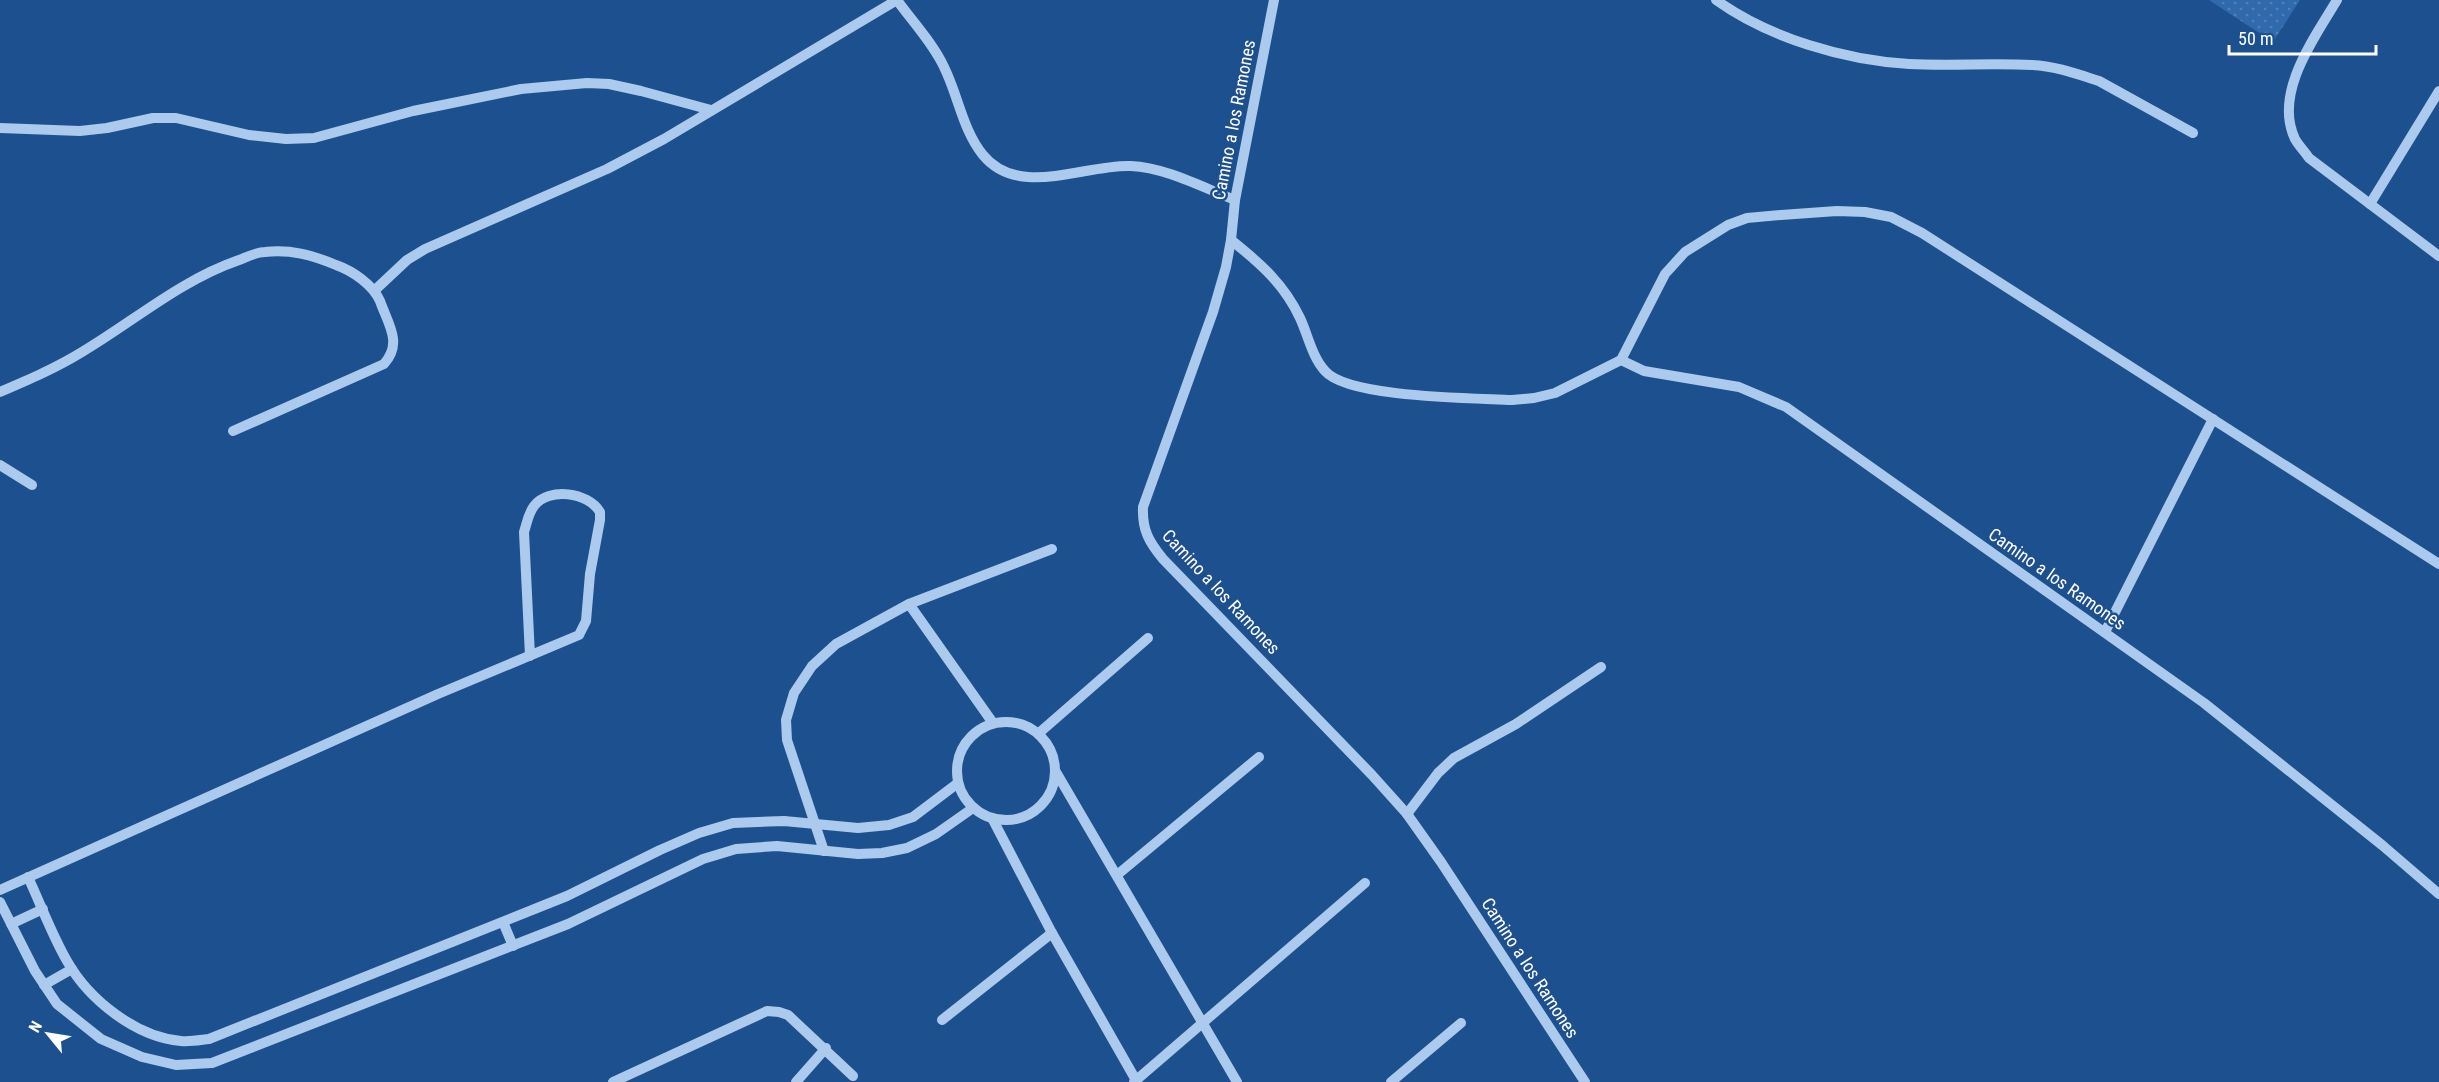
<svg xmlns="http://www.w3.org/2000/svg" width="2439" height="1082" font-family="'Roboto Condensed',sans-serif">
  <defs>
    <pattern id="park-dots" width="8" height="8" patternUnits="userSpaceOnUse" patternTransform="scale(1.5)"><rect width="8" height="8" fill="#306aac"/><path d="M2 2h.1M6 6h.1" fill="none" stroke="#4f80b8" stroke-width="1.8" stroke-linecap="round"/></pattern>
  </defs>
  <rect width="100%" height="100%" fill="#1d508e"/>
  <polygon fill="url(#park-dots)" points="2209,0 2300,0 2273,42"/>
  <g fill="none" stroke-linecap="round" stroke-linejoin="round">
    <g stroke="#abcaed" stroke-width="10">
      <path d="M 897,0 C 912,21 933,43 944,67 C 958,95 963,131 983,155 C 1019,199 1084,164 1131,166 C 1164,167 1204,188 1235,200"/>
      <path d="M 1274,0 L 1235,200 L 1231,240 L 1226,267 L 1213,312 L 1143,507 C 1142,530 1149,542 1163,559 L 1372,775 L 1407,814 L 1441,862 L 1585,1082"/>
      <path d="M 1716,0 C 1769,38 1844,60 1909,64 C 1950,66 1991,63 2032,65 C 2055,66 2077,74 2099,81 L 2193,133"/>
      <path d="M 2337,0 C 2315,37 2273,93 2295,139 C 2299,146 2305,152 2309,158 L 2439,256"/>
      <polyline points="0,128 80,131 107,128 153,118 176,118 249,135 286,139 314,138 413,111 521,89 587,83 609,84 641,91 711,110"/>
      <polyline points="2370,204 2439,91"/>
      <path d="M 1231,240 C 1260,263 1284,284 1300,318 C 1308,335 1312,357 1325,371 C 1348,398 1474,398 1512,400 L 1534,398 L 1555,393 L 1621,360 L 1665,274 L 1685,252 L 1728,225 L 1747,218 L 1781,215 L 1837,211 L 1865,212 L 1891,217 L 1922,233 L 2439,564"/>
      <polyline points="375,290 407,260 425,249 607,169 664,139 897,0"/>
      <polyline points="1621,360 1644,371 1739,387 1786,407 2204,703 2382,845 2439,894"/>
      <path d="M 0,392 C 28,380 56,368 82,352 C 134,321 181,280 239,260 C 247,257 256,252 265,252 C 290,249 312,255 336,265 C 353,271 373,285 380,301 C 388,324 403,343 384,364 L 233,431"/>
      <polyline points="0,465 32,485"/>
      <polyline points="909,604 993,723"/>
      <polyline points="2105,632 2213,419"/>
      <circle cx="1006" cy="771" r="49"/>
      <polyline points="1039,733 1148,638"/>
      <polyline points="1056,772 1237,1082"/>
      <polyline points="1407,814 1438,773 1454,758 1516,724 1601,667"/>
      <polyline points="992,818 1052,933 1137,1082"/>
      <polyline points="824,851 787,740 786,720 794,693 812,666 836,644 909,604 1052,549"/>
      <polyline points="1117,875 1259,757"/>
      <path d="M 28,877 C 41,905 52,935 67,961 C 89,1000 136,1037 181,1041 C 190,1042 200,1040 209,1039 L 567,896 L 660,850 L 699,833 L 733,823 L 784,821 L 858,828 L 889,825 L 913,817 L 958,783"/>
      <path d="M 0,890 L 438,694 L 579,635 L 586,621 L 590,574 L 600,520 L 600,512 C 588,492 549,487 534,506 C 528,514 527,523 524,532 L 530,656"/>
      <polyline points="0,902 35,971 57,1004 101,1039 142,1057 176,1065 212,1063 568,924 703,859 736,849 777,846 858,854 882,853 907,848 936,834 973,808"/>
      <polyline points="503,922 513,946"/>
      <polyline points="11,924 43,909"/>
      <polyline points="44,985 72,969"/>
      <polyline points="942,1020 1052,933"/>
      <polyline points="613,1082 767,1011 779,1012 788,1015 853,1076"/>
      <polyline points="796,1082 826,1048"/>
      <polyline points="1134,1082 1365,883"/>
      <polyline points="1391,1082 1461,1023"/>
    </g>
  </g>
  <g text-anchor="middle" stroke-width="5" stroke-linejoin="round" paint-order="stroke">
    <g font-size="18" fill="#fff" stroke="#1d508e">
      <text transform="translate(1234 120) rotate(-79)" y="6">Camino a los Ramones</text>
      <text transform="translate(2057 579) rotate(35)" y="6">Camino a los Ramones</text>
      <text transform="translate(1221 592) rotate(47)" y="6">Camino a los Ramones</text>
      <text transform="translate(1530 968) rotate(57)" y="6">Camino a los Ramones</text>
    </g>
  </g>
  <g transform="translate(48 1034) rotate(300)" stroke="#1d508e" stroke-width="4.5" paint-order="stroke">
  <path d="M0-4.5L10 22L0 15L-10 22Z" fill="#ffffff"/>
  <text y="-9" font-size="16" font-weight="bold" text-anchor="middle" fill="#ffffff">N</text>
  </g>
  <path d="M2229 45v9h147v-9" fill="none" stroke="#ffffff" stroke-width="3"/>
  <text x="2238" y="45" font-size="18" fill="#ffffff" stroke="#1d508e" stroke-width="4.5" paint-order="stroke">50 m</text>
</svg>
